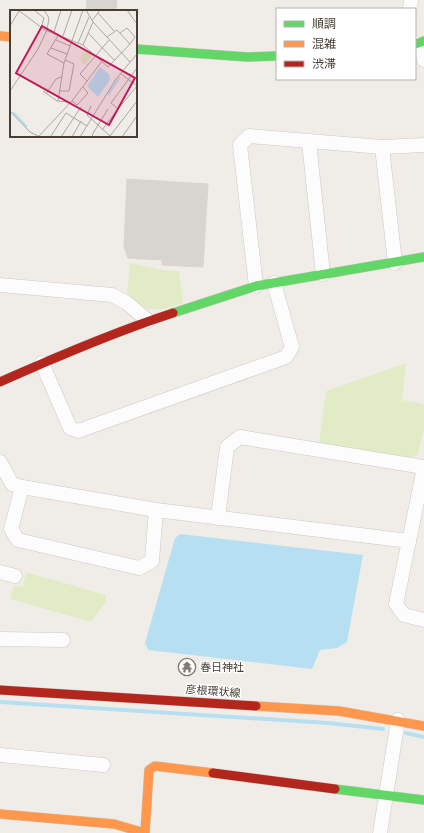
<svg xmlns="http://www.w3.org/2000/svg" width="424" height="833" font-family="Montserrat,'Noto Sans JP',sans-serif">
  <rect width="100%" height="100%" fill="#f0ede8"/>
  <g fill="#e1ecc6">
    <polygon points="130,263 163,270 179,271 183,303 165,309 148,309 127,297"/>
    <polygon points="406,363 402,400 424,404 424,428 418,454 411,458 319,443 326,391"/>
    <polygon points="26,572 106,595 105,603 91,622 10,599 14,585 23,587"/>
  </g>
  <polygon fill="#b6e0f1" points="180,534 363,555 347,642 337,648 320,650 312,669 148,650 145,643 175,538"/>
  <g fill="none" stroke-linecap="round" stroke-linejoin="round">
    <g stroke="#b6e0f1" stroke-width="4">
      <polyline points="0,702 328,723 383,729"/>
      <polyline points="406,733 424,737"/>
    </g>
  </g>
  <g fill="#d8d4cf" stroke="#d8d4ce">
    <polygon points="87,0 117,0 116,11 86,11"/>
    <polygon points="127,179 208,184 203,267 162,265 162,260 128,258 124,247"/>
  </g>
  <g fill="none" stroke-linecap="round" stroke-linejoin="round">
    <defs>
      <g id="street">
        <polyline points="410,9 411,0"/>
        <polyline points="415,43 424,56 424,60"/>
        <polyline points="309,142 323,274"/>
        <polyline points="382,147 395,263"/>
        <polyline points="0,285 112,295 127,303 148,321"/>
        <polyline points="256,286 240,145 249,136 382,147 424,145"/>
        <polyline points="42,363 70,428 78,431 286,357 292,347 274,283"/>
        <polyline points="0,462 12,484 22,487 156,510 409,541"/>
        <polyline points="424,468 396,604 404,615 424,620"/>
        <polyline points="22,487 11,529 18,540 139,568 152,561 156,510"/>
        <polyline points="218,518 227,447 240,437 424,467"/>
        <polyline points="0,572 15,576"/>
        <polyline points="0,639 63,640"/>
        <polyline points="0,755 103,765"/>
        <polyline points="380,833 398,720"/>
      </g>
      <g id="fast">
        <polyline points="415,44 424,41"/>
        <polyline points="136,49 247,57 277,56"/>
        <polyline points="173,313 256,286 424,257"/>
        <polyline points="335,789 424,800"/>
      </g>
      <g id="slow">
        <polyline points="0,36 11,37"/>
        <polyline points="256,706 339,711 424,726"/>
        <polyline points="0,814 114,824 145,833 149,770 155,766 213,773"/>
      </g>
      <g id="jam">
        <path d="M 0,382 C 56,357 114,332 173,313"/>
        <polyline points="0,690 256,706"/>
        <polyline points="213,773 335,789"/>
      </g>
    </defs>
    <use href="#street" stroke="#cdc9c4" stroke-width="15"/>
    <use href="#fast" stroke="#d1cbc0" stroke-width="10"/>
    <use href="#slow" stroke="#d1cbc0" stroke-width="10"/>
    <use href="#jam" stroke="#d1cbc0" stroke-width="10"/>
    <use href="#street" stroke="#fdfcfc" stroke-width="14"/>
    <use href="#fast" stroke="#63d668" stroke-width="9"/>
    <use href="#slow" stroke="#ff974d" stroke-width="9"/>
    <use href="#jam" stroke="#b3261e" stroke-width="9"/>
  </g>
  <defs>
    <symbol id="temple-ring" viewBox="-11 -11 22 22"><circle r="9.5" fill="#fff" stroke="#827b73" stroke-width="1.5"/><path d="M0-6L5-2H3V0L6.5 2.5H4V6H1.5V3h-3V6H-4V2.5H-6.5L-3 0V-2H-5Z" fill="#827b73"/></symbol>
  </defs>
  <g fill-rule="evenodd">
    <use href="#temple-ring" x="177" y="657" width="20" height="20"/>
  </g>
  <g text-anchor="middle" stroke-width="3" stroke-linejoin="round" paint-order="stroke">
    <g font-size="11" fill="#473e34" stroke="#fff" text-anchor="start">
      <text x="200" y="671">春日神社</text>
    </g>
    <g font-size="11" fill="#473e34" stroke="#fff">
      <text transform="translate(213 691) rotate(4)" y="4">彦根環状線</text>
    </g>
  </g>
  <g transform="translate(10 10)">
    <rect width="127" height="127" fill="#f0ede8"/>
    <path d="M 72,41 L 75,43 L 78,41 L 82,45 L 75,55 L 70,51 Z" fill="#e1ecc6"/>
    <path d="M 90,57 L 99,64 L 100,70 L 88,87 L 77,76 Z" fill="#b6e0f1"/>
    <path fill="none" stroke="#b6e0f1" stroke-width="2" d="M 98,85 L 110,67M 3,102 L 17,117"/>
    <path fill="none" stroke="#aca7a0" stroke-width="1" d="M 8,0 L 35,20 L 73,35 L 98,57 L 120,34 L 107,20 L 97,27M 24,0 L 34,8 L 31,18M 76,0 L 83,12 L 120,52M 117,0 L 127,14M 88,3 L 104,21M 82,11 L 90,0M 0,16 L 9,1M 44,22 L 51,0M 78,23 L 105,51M 110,23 L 117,18 L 125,27 L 120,34M 49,24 L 37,44 L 54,53M 53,26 L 62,0M 46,30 L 60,36M 68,33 L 79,7M 73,35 L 83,12M 41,38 L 57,44M 111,64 L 127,76M 77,71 L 70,64 L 99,30M 0,81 L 28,39 L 37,20 L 39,8 L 34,0M 33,81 L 47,91 L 59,92M 49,81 L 59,81 L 64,54 L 55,50M 36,84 L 46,69 L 51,67M 48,91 L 54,53 L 73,0M 62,91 L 67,95 L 78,83 L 73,77M 81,96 L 77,105 L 100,126M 108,99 L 127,76M 0,101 L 20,122 L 30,127M 92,120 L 108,99 L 101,93 L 127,58M 29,126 L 62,91 L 92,51M 41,126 L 56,103 L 77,116M 100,126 L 127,91M 51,127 L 71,97M 62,127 L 71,111M 70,127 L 106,69 L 127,44M 84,127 L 82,125 L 98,99M 112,127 L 127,106"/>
    <path fill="#c2185b" fill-opacity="0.15" stroke="#c2185b" stroke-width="2" d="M 32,16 L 125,68 L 99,115 L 6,63 Z"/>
    <rect width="127" height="127" fill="none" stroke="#473e34" stroke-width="2"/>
  </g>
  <rect x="276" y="8" width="140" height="72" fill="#ffffff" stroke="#b5b2ae"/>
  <rect x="284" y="21" width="20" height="6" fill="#63d668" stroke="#b5b2ae"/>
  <text x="312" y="28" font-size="12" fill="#473e34">順調</text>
  <rect x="284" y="41" width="20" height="6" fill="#ff974d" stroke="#b5b2ae"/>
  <text x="312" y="48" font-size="12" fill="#473e34">混雑</text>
  <rect x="284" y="61" width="20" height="6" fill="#b3261e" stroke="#b5b2ae"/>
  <text x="312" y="68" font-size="12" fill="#473e34">渋滞</text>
</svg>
